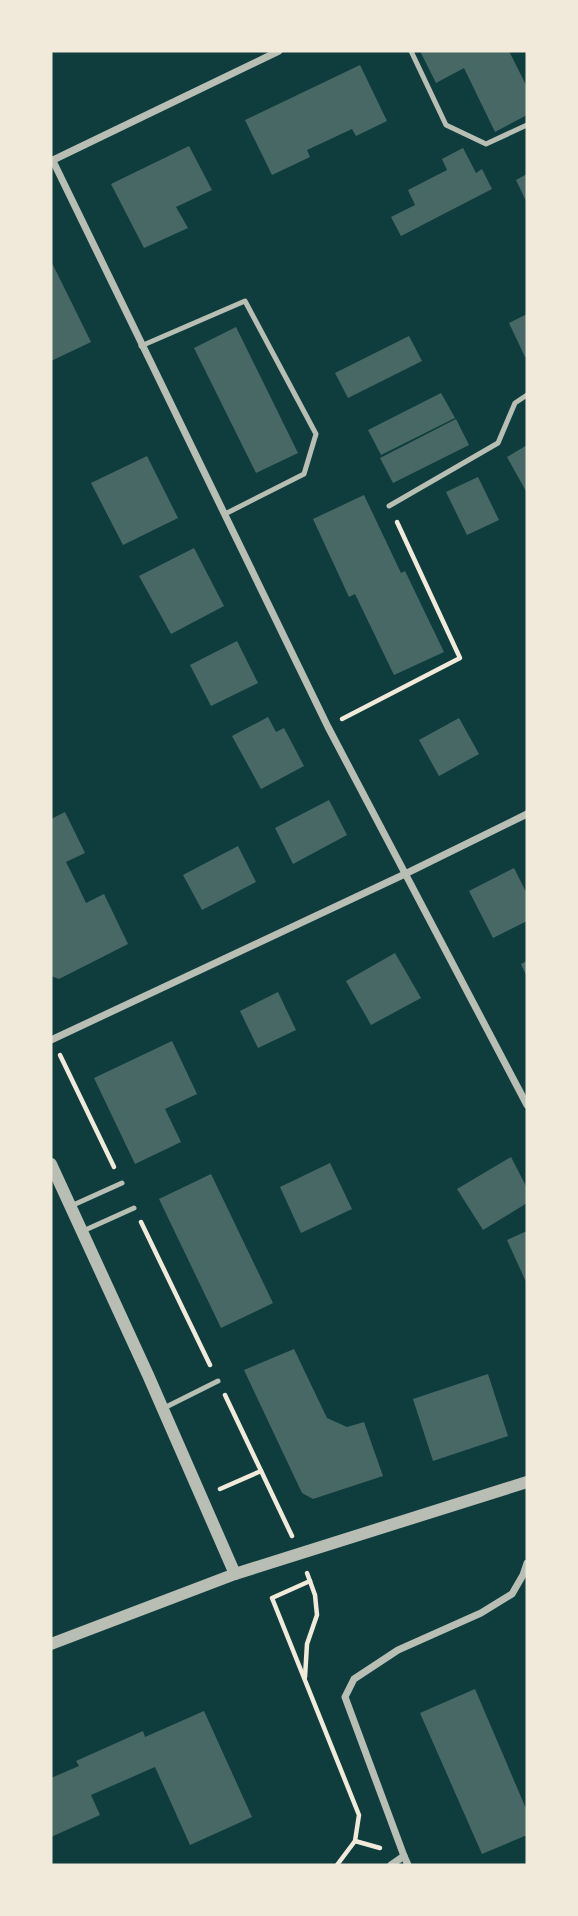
<svg xmlns="http://www.w3.org/2000/svg" width="578" height="1916" font-family="Commissioner,sans-serif">
  <rect width="100%" height="100%" fill="#0f3d3e"/>
  <g fill="#486865">
    <polygon points="420,51 509,51 527,87 527,115 495,132 464,68 436,83"/>
    <polygon points="360,65 387,121 356,136 352,129 307,150 310,157 272,175 245,120"/>
    <polygon points="189,146 212,190 176,207 188,228 144,248 111,184"/>
    <polygon points="463,148 476,173 482,169 492,189 401,236 391,217 415,205 408,190 447,170 442,159"/>
    <polygon points="527,174 527,203 516,180"/>
    <polygon points="51,261 91,342 51,361"/>
    <polygon points="527,314 527,356 525,357 509,323"/>
    <polygon points="236,327 298,453 256,473 194,348"/>
    <polygon points="409,336 422,361 348,398 335,373"/>
    <polygon points="441,393 455,418 381,455 368,430"/>
    <polygon points="456,419 469,445 393,483 380,458"/>
    <polygon points="527,445 527,493 507,457"/>
    <polygon points="147,456 178,518 123,545 91,483"/>
    <polygon points="478,477 499,520 467,535 446,492"/>
    <polygon points="364,495 401,573 405,571 444,652 394,675 355,594 349,597 313,519"/>
    <polygon points="194,548 224,606 171,634 139,576"/>
    <polygon points="237,641 258,683 211,706 190,665"/>
    <polygon points="268,717 276,732 284,728 304,766 261,789 232,736"/>
    <polygon points="459,718 479,754 439,776 419,740"/>
    <polygon points="329,800 347,835 293,864 275,828"/>
    <polygon points="65,812 85,853 66,862 77,884 86,903 104,894 128,944 59,979 51,976 51,819"/>
    <polygon points="238,846 256,882 202,910 183,875"/>
    <polygon points="514,868 527,894 527,921 493,938 469,891"/>
    <polygon points="395,953 421,998 371,1025 346,981"/>
    <polygon points="527,961 527,977 521,964"/>
    <polygon points="278,992 296,1030 258,1048 240,1011"/>
    <polygon points="172,1041 197,1094 165,1109 181,1142 135,1164 94,1078"/>
    <polygon points="511,1157 527,1188 527,1203 483,1230 457,1189"/>
    <polygon points="330,1163 352,1209 301,1233 280,1187"/>
    <polygon points="211,1174 273,1303 221,1328 159,1199"/>
    <polygon points="527,1231 527,1284 507,1240"/>
    <polygon points="294,1349 327,1418 347,1427 364,1422 383,1476 313,1499 302,1493 244,1370"/>
    <polygon points="488,1374 508,1436 433,1461 413,1399"/>
    <polygon points="475,1689 527,1811 527,1835 482,1854 420,1713"/>
    <polygon points="204,1711 252,1817 190,1845 155,1767 91,1795 100,1815 51,1837 51,1778 79,1766 76,1761 143,1731 145,1737"/>
  </g>
  <g fill="none" stroke-linecap="round" stroke-linejoin="round">
    <g stroke="#f1e9da" stroke-width="4.5">
      <polyline points="342,719 460,658 397,522"/>
      <polyline points="60,1055 114,1167"/>
      <polyline points="141,1222 210,1365"/>
      <polyline points="225,1395 292,1536"/>
      <polyline points="220,1489 261,1471"/>
      <polyline points="310,1581 272,1598 359,1815 355,1841 337,1865"/>
      <polyline points="305,1677 307,1644 317,1615 315,1595 307,1573"/>
      <polyline points="355,1841 380,1848"/>
    </g>
    <g stroke="#b8beb3" stroke-width="5">
      <polyline points="411,51 446,125 486,144 527,125"/>
      <polyline points="141,346 245,301 316,434 304,474 225,514"/>
      <polyline points="389,506 498,443 515,403 527,395"/>
      <polyline points="71,1206 122,1183"/>
      <polyline points="83,1231 134,1208"/>
      <polyline points="164,1408 218,1381"/>
    </g>
    <g stroke="#b8beb3" stroke-width="7">
      <polyline points="51,161 279,51"/>
      <polyline points="53,161 328,727 527,1105"/>
      <polyline points="51,1040 405,874 527,814"/>
      <polyline points="404,1856 345,1697 354,1679 398,1650 481,1613 512,1594 523,1575 527,1563"/>
      <polyline points="391,1865 404,1856 408,1865"/>
    </g>
    <g stroke="#b8beb3" stroke-width="12">
      <polyline points="51,1164 148,1375 235,1574"/>
      <polyline points="51,1644 235,1574 527,1482"/>
    </g>
  </g>
  <rect width="578" height="1916" fill="none" stroke="#f1e9da" stroke-width="105"/>
</svg>
